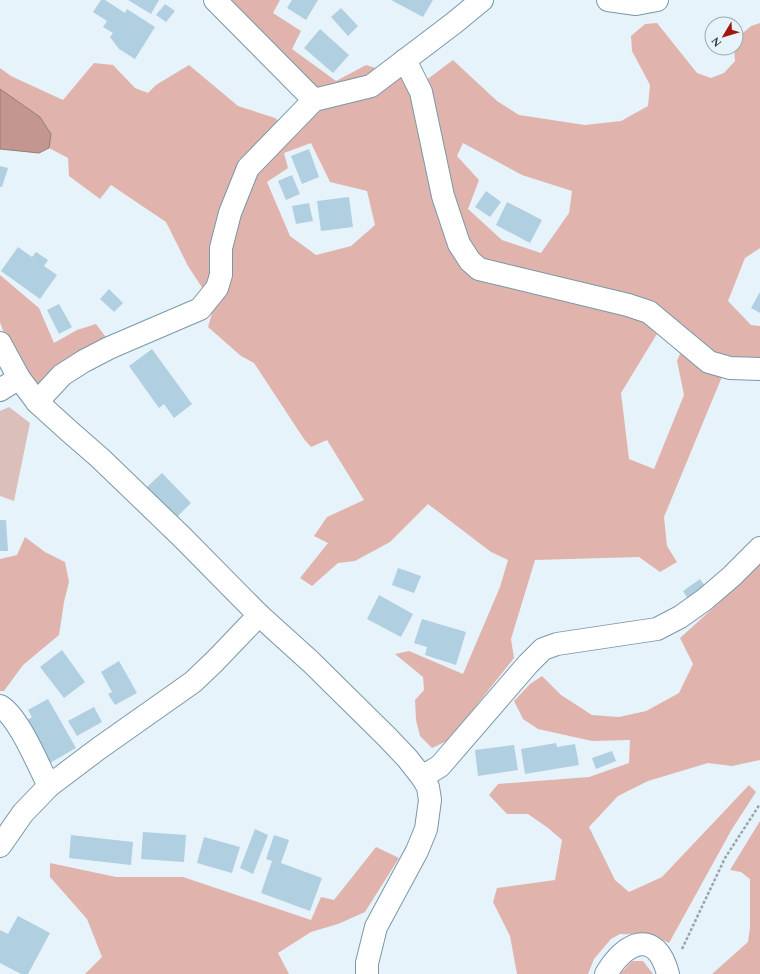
<svg xmlns="http://www.w3.org/2000/svg" width="760" height="974" font-family="Spectral,serif">
  <rect width="100%" height="100%" fill="#e7f3fb"/>
  <polygon fill="#dbbfba" points="9,407 30,423 14,501 0,496 0,411"/>
  <g fill="#e0b4ac" fill-rule="evenodd">
    <path d="M 225,0 L 280,0 L 273,13 L 301,31 L 292,49 L 336,81 L 366,65 L 401,76 L 409,93 L 453,60 L 497,101 L 519,115 L 585,125 L 621,121 L 648,106 L 650,85 L 632,51 L 631,36 L 645,24 L 657,23 L 697,73 L 711,78 L 724,73 L 735,61 L 734,48 L 736,48 L 736,39 L 751,26 L 760,23 L 760,248 L 745,258 L 728,301 L 751,325 L 760,326 L 760,364 L 729,361 L 721,379 L 664,517 L 667,546 L 677,562 L 660,572 L 639,557 L 535,560 L 511,639 L 514,658 L 449,740 L 432,748 L 420,736 L 416,720 L 415,700 L 424,690 L 423,677 L 395,654 L 409,651 L 463,674 L 500,587 L 508,560 L 491,552 L 428,504 L 390,542 L 355,561 L 338,563 L 312,586 L 300,578 L 328,543 L 314,536 L 327,517 L 364,500 L 327,440 L 311,447 L 304,439 L 254,363 L 241,356 L 208,327 L 214,306 L 188,266 L 166,222 L 111,185 L 100,199 L 69,176 L 68,158 L 49,148 L 51,134 L 40,117 L 0,89 L 0,68 L 11,76 L 63,100 L 94,63 L 113,65 L 135,88 L 148,93 L 156,85 L 189,65 L 238,106 L 275,118 L 291,131 L 323,104 ZM 311,143 L 330,182 L 367,191 L 375,225 L 351,246 L 316,255 L 290,236 L 267,182 L 288,168 L 284,153 ZM 463,143 L 522,175 L 572,191 L 569,213 L 541,253 L 502,240 L 468,209 L 479,180 L 457,156 ZM 666,319 L 688,335 L 677,361 L 684,395 L 654,469 L 629,459 L 621,393 Z"/>
    <polygon points="0,275 39,308 54,343 77,330 96,324 108,340 42,384 32,382 5,336 0,322"/>
    <polygon points="25,537 45,552 65,562 69,582 64,602 59,635 23,665 4,691 0,691 0,559 17,555"/>
    <polygon points="760,562 760,760 732,766 708,763 648,781 618,796 589,827 615,880 629,892 662,877 749,785 756,792 732,829 669,943 653,935 620,934 611,939 594,959 588,974 517,974 510,936 493,902 497,888 555,880 562,840 548,828 528,814 507,814 489,795 498,784 589,777 629,763 630,740 592,741 538,729 523,719 514,701 530,684 542,676 561,695 592,715 619,717 646,711 679,693 693,664 680,638 722,600"/>
    <polygon points="760,821 760,974 712,974 748,942 750,927 750,879 741,872 730,870"/>
    <polygon points="376,847 399,858 365,912 338,924 311,932 278,953 289,974 85,974 102,957 87,919 50,877 50,863 116,877 183,877 311,920 321,897 334,900"/>
    <polygon points="632,961 643,961 653,974 620,974"/>
  </g>
  <polygon fill="#c39790" stroke="#967b78" points="0,89 40,117 51,134 49,148 39,153 0,149"/>
  <g fill="#b0cfe1">
    <polygon points="101,0 105,0 125,13 127,9 155,27 135,59 119,49 110,37 113,33 103,27 107,21 93,12"/>
    <polygon points="128,0 159,0 151,14"/>
    <polygon points="292,0 318,0 306,20 287,8"/>
    <polygon points="391,0 433,0 423,17"/>
    <polygon points="165,4 175,11 166,22 156,15"/>
    <polygon points="341,8 358,26 348,36 331,17"/>
    <polygon points="320,29 349,55 333,73 304,48"/>
    <polygon points="309,149 319,177 302,184 291,156"/>
    <polygon points="0,166 8,168 2,187 0,187"/>
    <polygon points="292,175 300,194 286,200 278,181"/>
    <polygon points="486,191 501,202 490,217 475,207"/>
    <polygon points="349,197 353,227 321,231 317,201"/>
    <polygon points="507,202 542,220 530,243 496,225"/>
    <polygon points="309,203 313,221 296,224 292,206"/>
    <polygon points="18,247 32,257 36,252 48,260 44,266 57,275 40,299 1,271"/>
    <polygon points="109,289 123,303 114,312 100,299"/>
    <polygon points="760,292 760,313 751,308"/>
    <polygon points="59,304 72,327 59,334 47,310"/>
    <polygon points="152,349 192,404 174,418 164,404 159,408 129,366"/>
    <polygon points="162,473 191,503 176,518 146,488"/>
    <polygon points="0,520 6,520 8,551 0,551"/>
    <polygon points="398,568 421,576 414,593 392,585"/>
    <polygon points="700,579 707,589 690,602 683,591"/>
    <polygon points="379,595 413,614 401,637 367,619"/>
    <polygon points="422,619 466,632 456,665 425,655 427,647 414,643"/>
    <polygon points="62,650 85,682 64,698 40,667"/>
    <polygon points="119,661 137,693 115,705 108,694 112,692 101,672"/>
    <polygon points="48,699 76,748 50,763 26,721 32,717 28,710"/>
    <polygon points="94,707 102,722 77,736 68,721"/>
    <polygon points="556,743 557,747 575,744 579,765 525,774 521,749"/>
    <polygon points="514,745 518,770 478,776 475,750"/>
    <polygon points="612,751 616,761 596,769 592,758"/>
    <polygon points="255,829 268,835 253,874 240,868"/>
    <polygon points="143,832 186,835 184,862 141,859"/>
    <polygon points="71,835 133,842 131,865 69,858"/>
    <polygon points="274,835 289,840 281,863 322,878 310,911 261,893 272,861 266,859"/>
    <polygon points="204,837 240,847 232,873 197,863"/>
    <polygon points="18,916 50,933 28,974 21,974 0,963 0,930 8,934"/>
  </g>
  <g fill="none" stroke-linecap="round" stroke-linejoin="round">
    <defs>
      <g id="minor">
        <polyline points="215,0 314,100"/>
        <polyline points="608,0 636,4 657,0"/>
        <polyline points="405,60 421,92 443,196 459,244 470,261 479,269 628,305 649,312 709,362 730,368 760,369"/>
        <polyline points="0,343 19,378 37,402 69,431 100,458 182,537 259,615 311,662 387,737 407,758 422,777 428,787 430,800 426,829 417,851 376,927 367,963 367,974"/>
        <polyline points="0,390 19,378"/>
        <polyline points="37,402 62,375 84,361 109,348 200,309 217,288 221,275 221,248 230,213 248,168 314,100 371,86 454,23 482,0"/>
        <path d="M 0,706 C 19,717 38,765 49,786"/>
        <polyline points="422,777 440,766 528,664 543,649 557,644 657,629 680,617 704,600 732,576 760,548"/>
        <polyline points="0,846 23,813 49,786 98,749 193,682 215,661 259,615"/>
        <path d="M 606,974 C 625,941 656,928 668,974"/>
      </g>
    </defs>
    <use href="#minor" stroke="#7a97a8" stroke-width="24"/>
    <polyline stroke="#99a5ac" stroke-width="2.5" stroke-dasharray="3 2" stroke-linecap="butt" points="682,949 725,858 760,804"/>
    <use href="#minor" stroke="#fff" stroke-width="22"/>
  </g>
  <g transform="translate(724 36) rotate(232)"><circle r="19" fill="#e7f3fb" stroke="#9da9b1"/>
  <path d="M0-3L7 15L0 10L-7 15Z" fill="#a6120d"/>
  <text y="-6" font-size="11" font-weight="bold" text-anchor="middle" fill="#2e3a41">N</text>
  </g>
</svg>
